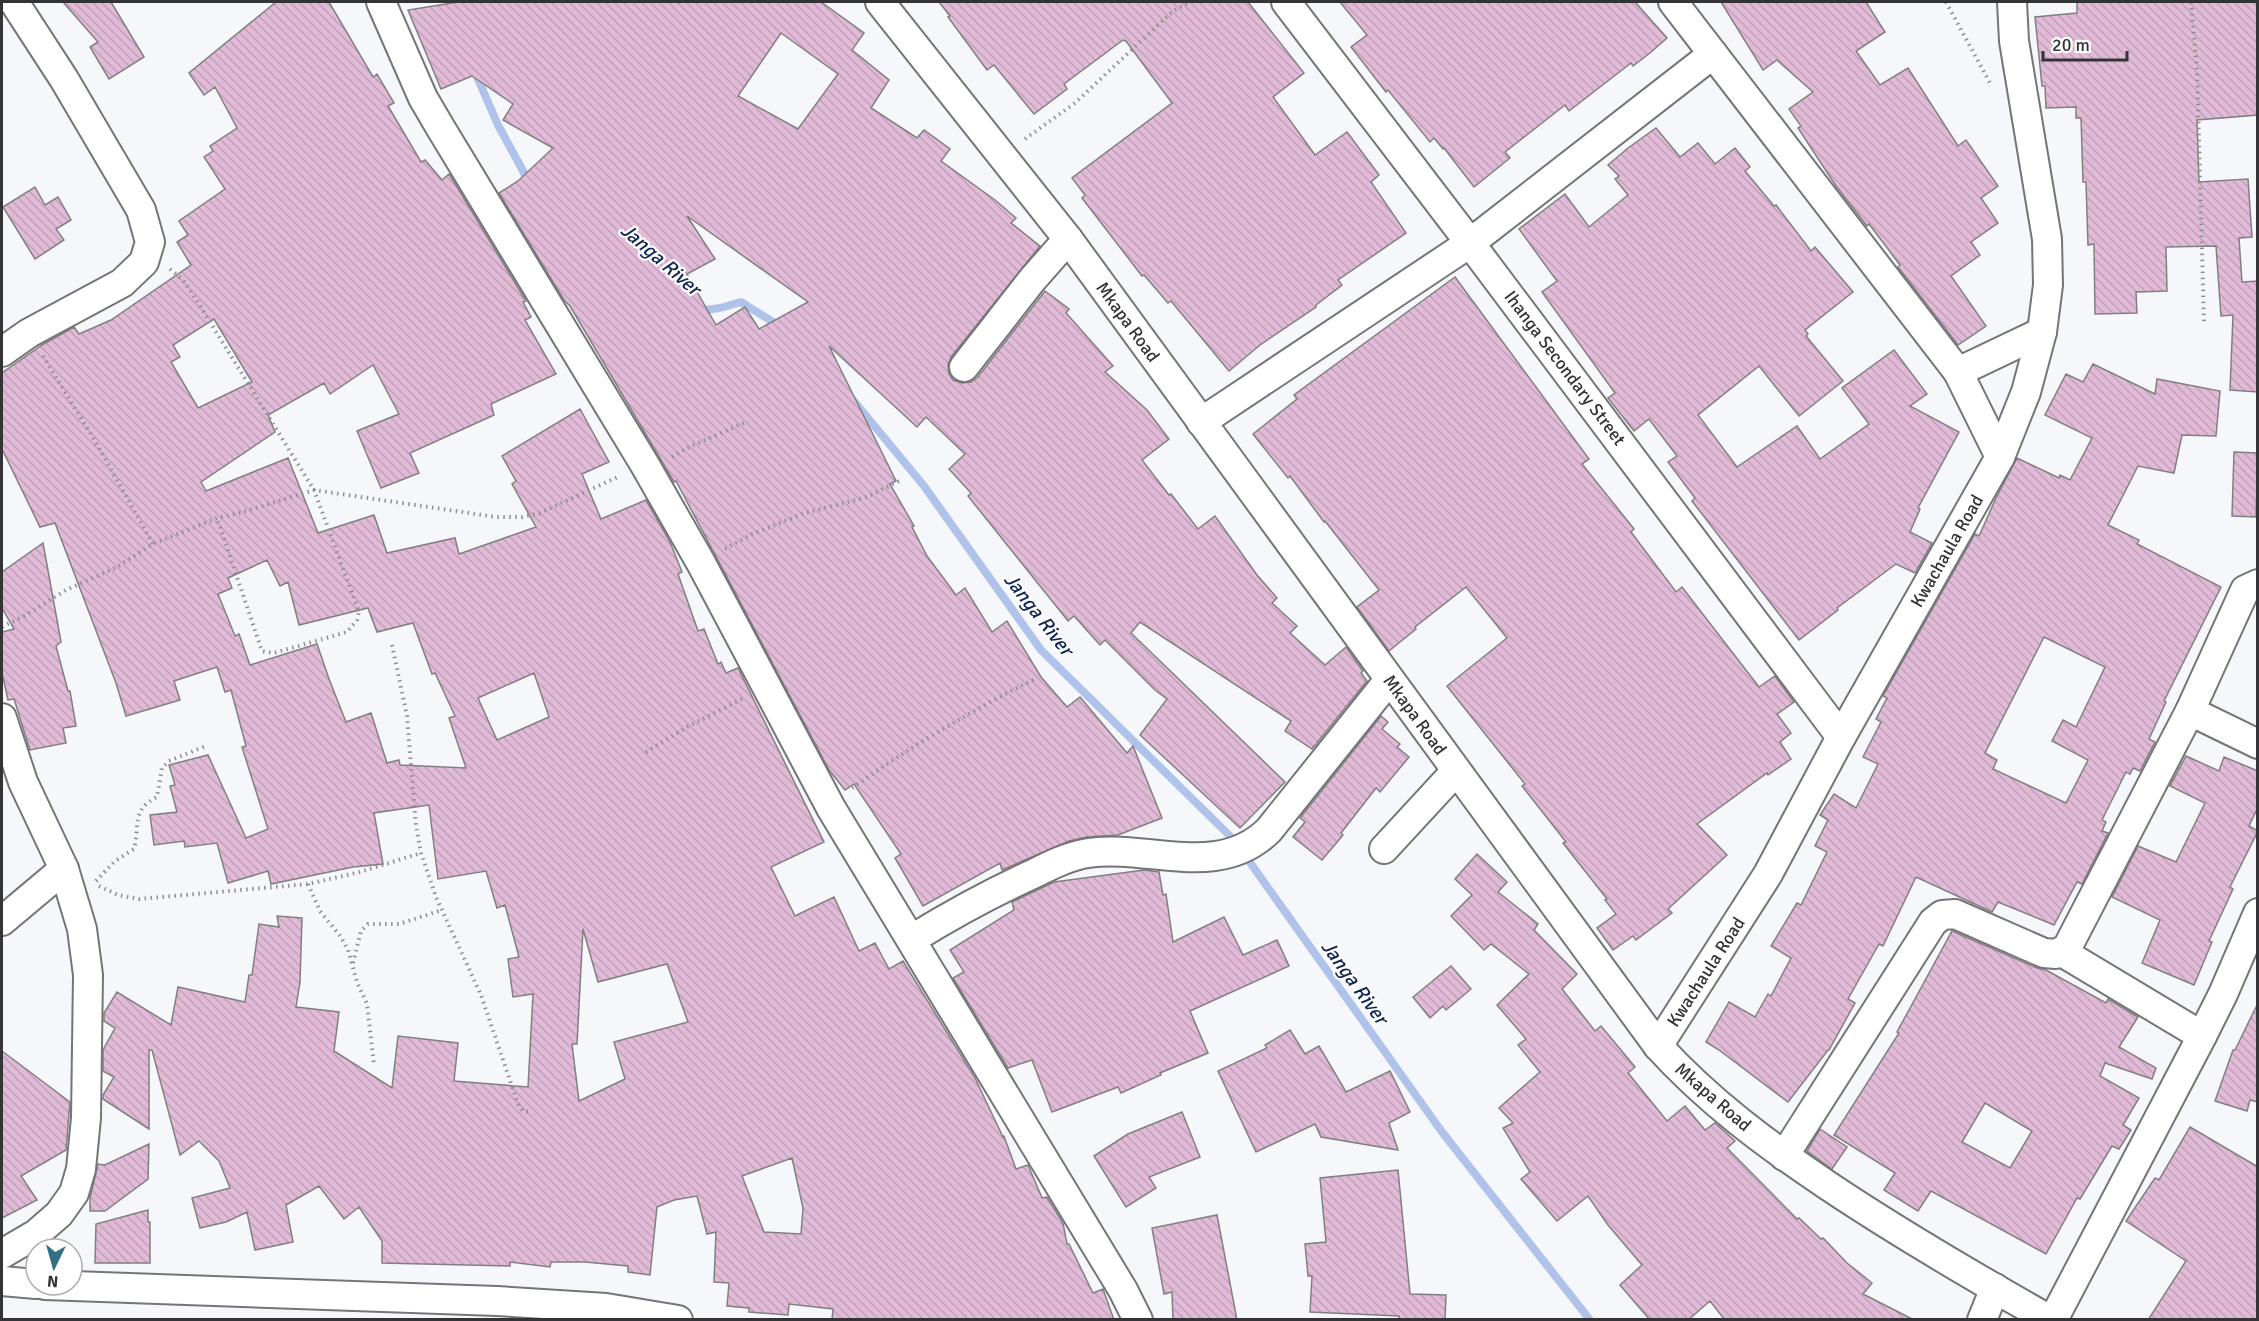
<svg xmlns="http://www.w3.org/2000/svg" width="2259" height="1321" font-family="Signika,sans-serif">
  <defs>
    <pattern id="building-back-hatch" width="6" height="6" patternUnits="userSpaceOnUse" patternTransform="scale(1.5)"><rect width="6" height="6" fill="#e1bad7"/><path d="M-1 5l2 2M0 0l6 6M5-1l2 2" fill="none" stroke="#c2a0b9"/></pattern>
  </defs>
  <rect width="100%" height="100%" fill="#f6f7fa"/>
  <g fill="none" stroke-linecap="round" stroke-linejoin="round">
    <g stroke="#afc3ea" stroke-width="8">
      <polyline points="474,70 498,125 529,182"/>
      <polyline points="697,311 720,308 741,302 781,327"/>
      <polyline points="853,400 924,486 1041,650 1234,840 1442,1132 1590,1320"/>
    </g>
  </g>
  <g fill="url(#building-back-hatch)" stroke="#827f81" stroke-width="1.5" fill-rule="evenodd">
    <polygon points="63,2 111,2 144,57 109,79 90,47 98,42"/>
    <path d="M 276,2 L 329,2 L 373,77 L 377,74 L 394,103 L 388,106 L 421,162 L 425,160 L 442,180 L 449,174 L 451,177 L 526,301 L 523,302 L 531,317 L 525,320 L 556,374 L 491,404 L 494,415 L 410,453 L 419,473 L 381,488 L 357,431 L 399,414 L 373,365 L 330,394 L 324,383 L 268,415 L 275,432 L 201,482 L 206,491 L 288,458 L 318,533 L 374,515 L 387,553 L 455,538 L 459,554 L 536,527 L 512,484 L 516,481 L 502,456 L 580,409 L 609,462 L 582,474 L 601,519 L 646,500 L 670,542 L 682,572 L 678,574 L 698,631 L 704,629 L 718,664 L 721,662 L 726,673 L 738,668 L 824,842 L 771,867 L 795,916 L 834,897 L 859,951 L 875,943 L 889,969 L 903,961 L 975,1078 L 1003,1137 L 1004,1136 L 1016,1169 L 1028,1165 L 1042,1198 L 1047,1197 L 1063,1223 L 1067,1244 L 1069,1244 L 1093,1293 L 1103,1289 L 1114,1320 L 832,1320 L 833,1309 L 789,1304 L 788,1315 L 749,1312 L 749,1308 L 727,1306 L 729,1283 L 714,1282 L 716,1232 L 707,1234 L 697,1196 L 674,1200 L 657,1207 L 650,1275 L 628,1272 L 628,1266 L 585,1262 L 551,1262 L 550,1267 L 510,1262 L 510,1266 L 382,1263 L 382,1241 L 359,1207 L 344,1219 L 319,1186 L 286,1205 L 293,1242 L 255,1250 L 247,1212 L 226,1222 L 200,1228 L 192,1198 L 230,1188 L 219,1161 L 199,1141 L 180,1155 L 152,1050 L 149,1050 L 149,1129 L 103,1099 L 103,1095 L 114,1077 L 103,1071 L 103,1050 L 115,1028 L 104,1021 L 104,1013 L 117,992 L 171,1025 L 178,987 L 245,1002 L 249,975 L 252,975 L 259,924 L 279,927 L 277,916 L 302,918 L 300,982 L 296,1007 L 339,1012 L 334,1051 L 392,1088 L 398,1036 L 458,1043 L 454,1081 L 528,1087 L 533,994 L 513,997 L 508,959 L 519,957 L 505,905 L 497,908 L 486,871 L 438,879 L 429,805 L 374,813 L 383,864 L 353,867 L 271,884 L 268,871 L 228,883 L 217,843 L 185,847 L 184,841 L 154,845 L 150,815 L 177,812 L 170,786 L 175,785 L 169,765 L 208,755 L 246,838 L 268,829 L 242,747 L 246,746 L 231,690 L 225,692 L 217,667 L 174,681 L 180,700 L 126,716 L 116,683 L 55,523 L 40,527 L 2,449 L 2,373 L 42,345 L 74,327 L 79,334 L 111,320 L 191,265 L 177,242 L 188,235 L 179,221 L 225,189 L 204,157 L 213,151 L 210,146 L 237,128 L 215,87 L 204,95 L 189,73 ZM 214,319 L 252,382 L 198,408 L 171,362 L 180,357 L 173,345 ZM 267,560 L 280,586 L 288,582 L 299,625 L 368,608 L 377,632 L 413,623 L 432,674 L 435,673 L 455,716 L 449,718 L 466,768 L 400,765 L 399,760 L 387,763 L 371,713 L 346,722 L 329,679 L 317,644 L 250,665 L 239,634 L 235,636 L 218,594 L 232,588 L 228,578 ZM 534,673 L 549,717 L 497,740 L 478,698 ZM 583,929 L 598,982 L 667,964 L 688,1022 L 614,1042 L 625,1079 L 579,1101 L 572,1044 L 577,1044 ZM 792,1158 L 803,1208 L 801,1234 L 764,1232 L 742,1176 Z"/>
    <path d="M 458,2 L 821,2 L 864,33 L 852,50 L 889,80 L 871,108 L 917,138 L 924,130 L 950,149 L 941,161 L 995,200 L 1016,218 L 1011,223 L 1040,246 L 951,357 L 948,365 L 949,374 L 953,380 L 962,383 L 971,382 L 977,378 L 1045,291 L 1069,309 L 1066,313 L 1113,366 L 1105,372 L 1147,410 L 1169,439 L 1142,460 L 1169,495 L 1171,494 L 1198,529 L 1215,516 L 1257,575 L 1277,598 L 1272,603 L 1297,626 L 1290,633 L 1325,665 L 1346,647 L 1363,671 L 1361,673 L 1367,681 L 1312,749 L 1285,731 L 1291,721 L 1140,622 L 1131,633 L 1285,782 L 1240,828 L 1140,735 L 1167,699 L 1155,690 L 1105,640 L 1100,645 L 1074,616 L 1068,621 L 968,496 L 971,493 L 949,469 L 965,454 L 926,417 L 917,427 L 829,346 L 896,481 L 890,484 L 914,526 L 912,527 L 927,556 L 956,595 L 965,588 L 992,632 L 1007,621 L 1041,677 L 1067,707 L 1080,697 L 1127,753 L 1133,746 L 1162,818 L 1118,835 L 1087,837 L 1069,841 L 1002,870 L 1000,863 L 923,906 L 895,858 L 901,854 L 854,784 L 845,790 L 829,770 L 676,481 L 674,482 L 570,306 L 564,300 L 499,193 L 518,181 L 553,148 L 503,120 L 513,104 L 472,76 L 441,89 L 408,10 ZM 781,33 L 838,74 L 798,129 L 738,96 ZM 687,216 L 808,302 L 759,329 L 745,307 L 716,325 L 687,274 L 715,259 Z"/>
    <polygon points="939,2 1248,2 1304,73 1273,97 1315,155 1347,132 1379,175 1371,182 1406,233 1338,280 1342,285 1316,305 1316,307 1260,345 1229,371 1171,301 1168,303 1144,275 1142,276 1082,198 1085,195 1072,178 1172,103 1126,41 1123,40 1064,84 1067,89 1034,114 994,65 987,70 948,17 950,16"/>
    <polygon points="1340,2 1635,2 1667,38 1650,53 1633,66 1631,63 1569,111 1565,105 1505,152 1510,158 1474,187 1444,148 1443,149 1434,138 1430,142 1388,90 1386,92 1351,47 1367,35"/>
    <polygon points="1721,2 1866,2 1885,32 1856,51 1880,85 1908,68 1958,146 1966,140 1998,186 1981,198 1998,223 1971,242 1980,255 1951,276 1986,326 1958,345 1898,267 1900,265 1882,241 1869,224 1867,226 1836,186 1798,128 1801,126 1789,109 1813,92 1777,60 1763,70"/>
    <polygon points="2077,2 2258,2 2258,115 2197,120 2199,182 2248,179 2252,237 2239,238 2242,282 2258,281 2258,392 2230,390 2233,315 2221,316 2216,246 2166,247 2167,291 2136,292 2137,313 2095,314 2094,244 2088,245 2086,182 2083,182 2081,118 2076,118 2076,107 2046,108 2045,86 2042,86 2035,17 2077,13"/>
    <polygon points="1656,128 1680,157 1698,143 1715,164 1735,148 1750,167 1745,171 1774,206 1776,205 1811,251 1815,247 1853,292 1805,330 1808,334 1806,336 1843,381 1799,416 1759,366 1698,415 1737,467 1797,426 1820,459 1869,424 1842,388 1894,350 1927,394 1910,406 1959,432 1918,508 1920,509 1910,532 1932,543 1915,573 1896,564 1837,608 1838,610 1799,640 1692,501 1695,498 1668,462 1677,456 1649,419 1634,431 1608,398 1615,393 1542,292 1557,281 1519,229 1565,194 1589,227 1628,195 1615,179 1619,176 1608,165 1628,148"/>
    <polygon points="35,187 45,205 58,197 71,220 56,229 64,240 35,259 3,207"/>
    <polygon points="1455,277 1589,459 1582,464 1634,529 1631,532 1676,592 1682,587 1759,687 1775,676 1794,702 1777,714 1791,733 1780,742 1791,759 1768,775 1767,773 1697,824 1727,855 1668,909 1672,913 1636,940 1633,936 1613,950 1597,928 1616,914 1605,900 1607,899 1563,843 1566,842 1522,786 1525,784 1447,686 1507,638 1466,587 1415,627 1416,629 1389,651 1357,607 1379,590 1325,521 1324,522 1290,476 1288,478 1253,434 1297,399 1294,395"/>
    <path d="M 2093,364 L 2155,394 L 2157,379 L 2220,391 L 2216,436 L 2182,435 L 2174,473 L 2138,466 L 2108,525 L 2139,540 L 2137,544 L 2221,587 L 2164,701 L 2166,702 L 2149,739 L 2155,742 L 2140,771 L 2133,768 L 2130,774 L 2126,772 L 2102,820 L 2106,822 L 2102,831 L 2108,833 L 2082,884 L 2077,882 L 2054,925 L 1998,902 L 1992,912 L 1916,877 L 1883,946 L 1879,944 L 1848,999 L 1855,1003 L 1829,1050 L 1828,1050 L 1788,1102 L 1719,1050 L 1706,1042 L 1729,1002 L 1755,1017 L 1768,994 L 1771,996 L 1791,958 L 1771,946 L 1797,903 L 1801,905 L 1827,852 L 1815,846 L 1828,820 L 1820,815 L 1834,794 L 1856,808 L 1878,764 L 1863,757 L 1881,722 L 1876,719 L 1887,698 L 1883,696 L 1975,534 L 1979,536 L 1996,498 L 2017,458 L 2059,478 L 2060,475 L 2070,480 L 2092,438 L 2045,415 L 2066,374 L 2083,382 ZM 2044,637 L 2105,667 L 2076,727 L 2063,720 L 2052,741 L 2088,760 L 2066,803 L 1993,769 L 1997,760 L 1985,753 Z"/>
    <polygon points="2234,452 2258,453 2256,517 2232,516"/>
    <polygon points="43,543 61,642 56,646 68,691 70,691 76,726 63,728 66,743 30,750 14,699 8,700 2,673 2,632 14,629 2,608 2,572"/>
    <polygon points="1381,716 1388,722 1382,729 1400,744 1397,747 1409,757 1380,792 1376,788 1341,833 1343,835 1322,860 1293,837 1305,822 1300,818"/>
    <polygon points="2186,756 2219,771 2224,757 2258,771 2258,807 2249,826 2258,831 2230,887 2233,889 2209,941 2212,942 2194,985 2142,963 2160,920 2112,897 2138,846 2176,862 2205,803 2170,786"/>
    <polygon points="1477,854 1507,882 1498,892 1538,924 1534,930 1577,974 1562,989 1595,1031 1601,1026 1635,1067 1628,1073 1667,1121 1685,1106 1705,1130 1715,1123 1735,1141 1727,1148 1797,1219 1799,1218 1821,1239 1823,1238 1847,1263 1872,1283 1863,1294 1914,1320 1725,1320 1710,1301 1688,1320 1650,1320 1620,1285 1642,1265 1608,1225 1588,1196 1557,1221 1521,1179 1530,1172 1503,1128 1513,1123 1499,1108 1540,1072 1518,1045 1526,1039 1497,1005 1529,974 1491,944 1484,950 1451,916 1472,895 1455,879"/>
    <polygon points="1144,870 1159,872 1163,895 1166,894 1173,942 1224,917 1243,955 1277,940 1289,966 1190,1011 1208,1053 1160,1073 1161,1075 1121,1093 1118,1087 1052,1112 1032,1060 1008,1068 953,978 964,972 950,950 1014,910 1012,902 1054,882"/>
    <path d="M 1952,931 L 2037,968 L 2046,970 L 2106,1003 L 2108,999 L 2138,1017 L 2119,1047 L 2156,1068 L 2152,1079 L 2105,1063 L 2100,1076 L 2139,1098 L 2123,1125 L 2131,1130 L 2119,1149 L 2112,1146 L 2080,1199 L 2077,1198 L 2046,1254 L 1931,1191 L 1918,1211 L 1884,1190 L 1895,1173 L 1834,1135 L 1899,1033 L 1897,1032 ZM 1985,1103 L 2032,1131 L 2010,1168 L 1962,1142 Z"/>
    <polygon points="1451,966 1471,989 1446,1010 1443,1006 1430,1018 1413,997"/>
    <polygon points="2258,1003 2258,1102 2250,1100 2247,1111 2215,1101 2233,1050 2235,1050"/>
    <polygon points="1290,1030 1305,1054 1319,1046 1346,1092 1390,1071 1410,1112 1389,1123 1398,1150 1321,1137 1315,1124 1256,1152 1218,1071 1267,1048 1265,1045"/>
    <polygon points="2,1051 70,1102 66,1150 21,1176 37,1200 2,1218"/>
    <polygon points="1182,1112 1200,1157 1149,1177 1156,1188 1126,1207 1094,1156 1128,1134"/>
    <polygon points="2190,1127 2258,1167 2258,1320 2148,1320 2186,1261 2126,1221 2155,1178 2159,1180"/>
    <polygon points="1820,1129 1847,1147 1832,1169 1807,1151"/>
    <polygon points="149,1144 148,1179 105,1211 90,1211 90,1198 98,1164 105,1165"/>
    <polygon points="1398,1170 1410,1294 1446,1295 1445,1320 1399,1320 1399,1316 1310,1312 1312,1276 1308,1276 1305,1244 1326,1242 1320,1178"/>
    <polygon points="148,1210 148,1222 150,1222 150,1263 95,1263 96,1224"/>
    <polygon points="1217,1215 1237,1320 1173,1320 1172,1292 1164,1294 1152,1228"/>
  </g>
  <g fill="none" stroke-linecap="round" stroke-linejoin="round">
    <defs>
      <g id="minor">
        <polyline points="381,2 423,98 440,127 645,465 701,563 831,808 1123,1290 1138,1320"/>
        <path d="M 880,2 L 1068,239 L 1658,1046 C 1708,1101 1766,1144 1827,1185 C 1900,1234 1974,1277 2050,1320"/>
        <polyline points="1286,2 1470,243 1841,737"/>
        <polyline points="1673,2 1958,372 2000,457"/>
        <polyline points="2,352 29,333 122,283 144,262 150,242 141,210 64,79 14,2"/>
        <polyline points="964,367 1032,280 1068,239"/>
        <polyline points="1958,372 2042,332"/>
        <polyline points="1201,422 1470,243 1713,54"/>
        <polyline points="2258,584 2245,590 2190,711 2258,744"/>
        <polyline points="2,718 23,782 64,869 82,929 88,975 86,1118 81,1169 74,1193 59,1214 36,1234 2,1254"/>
        <polyline points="1384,849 1456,771"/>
        <polyline points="2,921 64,869"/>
        <path d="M 912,939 C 951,915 991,893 1033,874 C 1051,865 1069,856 1088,853 C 1149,844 1219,880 1269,830 L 1389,680"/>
        <polyline points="2062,952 2202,1036"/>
        <polyline points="1658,1046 1768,874 1841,737 2000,457 2026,392 2042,332 2048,285 2047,239 2014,41 2012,2"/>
        <polyline points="1784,1156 1933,922 1942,915 1955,914 2044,953 2056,954 2067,948 2190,711"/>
        <polyline points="2,1281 36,1284"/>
        <polyline points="45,1285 497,1301 606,1308 678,1320"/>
        <polyline points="1982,1320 1995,1288"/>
        <polyline points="2053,1320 2202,1036 2223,994 2258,913"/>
      </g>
    </defs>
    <use href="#minor" stroke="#747577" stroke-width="32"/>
    <g stroke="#8e8e91" stroke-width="4" stroke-dasharray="1.5 4.5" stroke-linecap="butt">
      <polyline points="679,2 680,2"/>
      <polyline points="1946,2 1990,83"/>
      <polyline points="2191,2 2197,70 2204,323"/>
      <polyline points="1025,139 1075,103 1172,12 1189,2"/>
      <polyline points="170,269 183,280 192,293 314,490 359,612 357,620 347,632 274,653 262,651 217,518"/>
      <polyline points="43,356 95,441 153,544"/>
      <polyline points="672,457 687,448 748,421"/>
      <polyline points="725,549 752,534 805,513 867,497 899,481"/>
      <polyline points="2,627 26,615 66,590 115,568 153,544 217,518 239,513 314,490 496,517 522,517 540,513 620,476"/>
      <polyline points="392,645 407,716 416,826 421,853 436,897 481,995 518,1104 523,1111 532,1112"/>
      <polyline points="646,752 687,727 742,699"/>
      <path d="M 852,788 C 910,747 972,710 1037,678"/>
      <path d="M 96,881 L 115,861 L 134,849 C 140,825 131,810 157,797 L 162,768 L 169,761 L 208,745"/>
      <polyline points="308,884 320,911 341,937 348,950 357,982 367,1004 374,1065"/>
      <polyline points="99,886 118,895 139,899 308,884 360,872 421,853"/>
      <polyline points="353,963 361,931 368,924 399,924 442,910"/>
    </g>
    <use href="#minor" stroke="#fff" stroke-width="28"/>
  </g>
  <g text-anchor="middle" stroke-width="4.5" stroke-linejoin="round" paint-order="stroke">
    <g font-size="18" fill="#343436" stroke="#fff">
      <text transform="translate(1128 322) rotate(54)" y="6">Mkapa Road</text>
      <text transform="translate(1565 368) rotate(53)" y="6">Ihanga Secondary Street</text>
      <text transform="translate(1947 551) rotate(-60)" y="6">Kwachaula Road</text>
      <text transform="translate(1415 715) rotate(54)" y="6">Mkapa Road</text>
      <text transform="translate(1706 972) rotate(-57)" y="6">Kwachaula Road</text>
      <text transform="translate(1713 1097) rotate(41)" y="6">Mkapa Road</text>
    </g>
    <g font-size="20" font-style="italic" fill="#112655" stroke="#fff">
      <text transform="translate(661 259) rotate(41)" y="7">Janga River</text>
      <text transform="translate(1039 614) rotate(52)" y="7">Janga River</text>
      <text transform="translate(1355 982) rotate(54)" y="7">Janga River</text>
    </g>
  </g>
  <rect width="2259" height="1321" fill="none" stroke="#343436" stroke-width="6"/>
  <g transform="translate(54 1267) rotate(185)"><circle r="28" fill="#ffffff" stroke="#aeaeaf" stroke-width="1.5"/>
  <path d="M0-4.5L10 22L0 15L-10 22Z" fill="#336f86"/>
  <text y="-9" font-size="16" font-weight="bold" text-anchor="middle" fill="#343436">N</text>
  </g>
  <path d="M2043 51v9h84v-9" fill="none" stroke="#343436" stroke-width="3"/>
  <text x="2052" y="51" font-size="18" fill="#343436" stroke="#ffffff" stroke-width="4.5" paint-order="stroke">20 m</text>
</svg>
